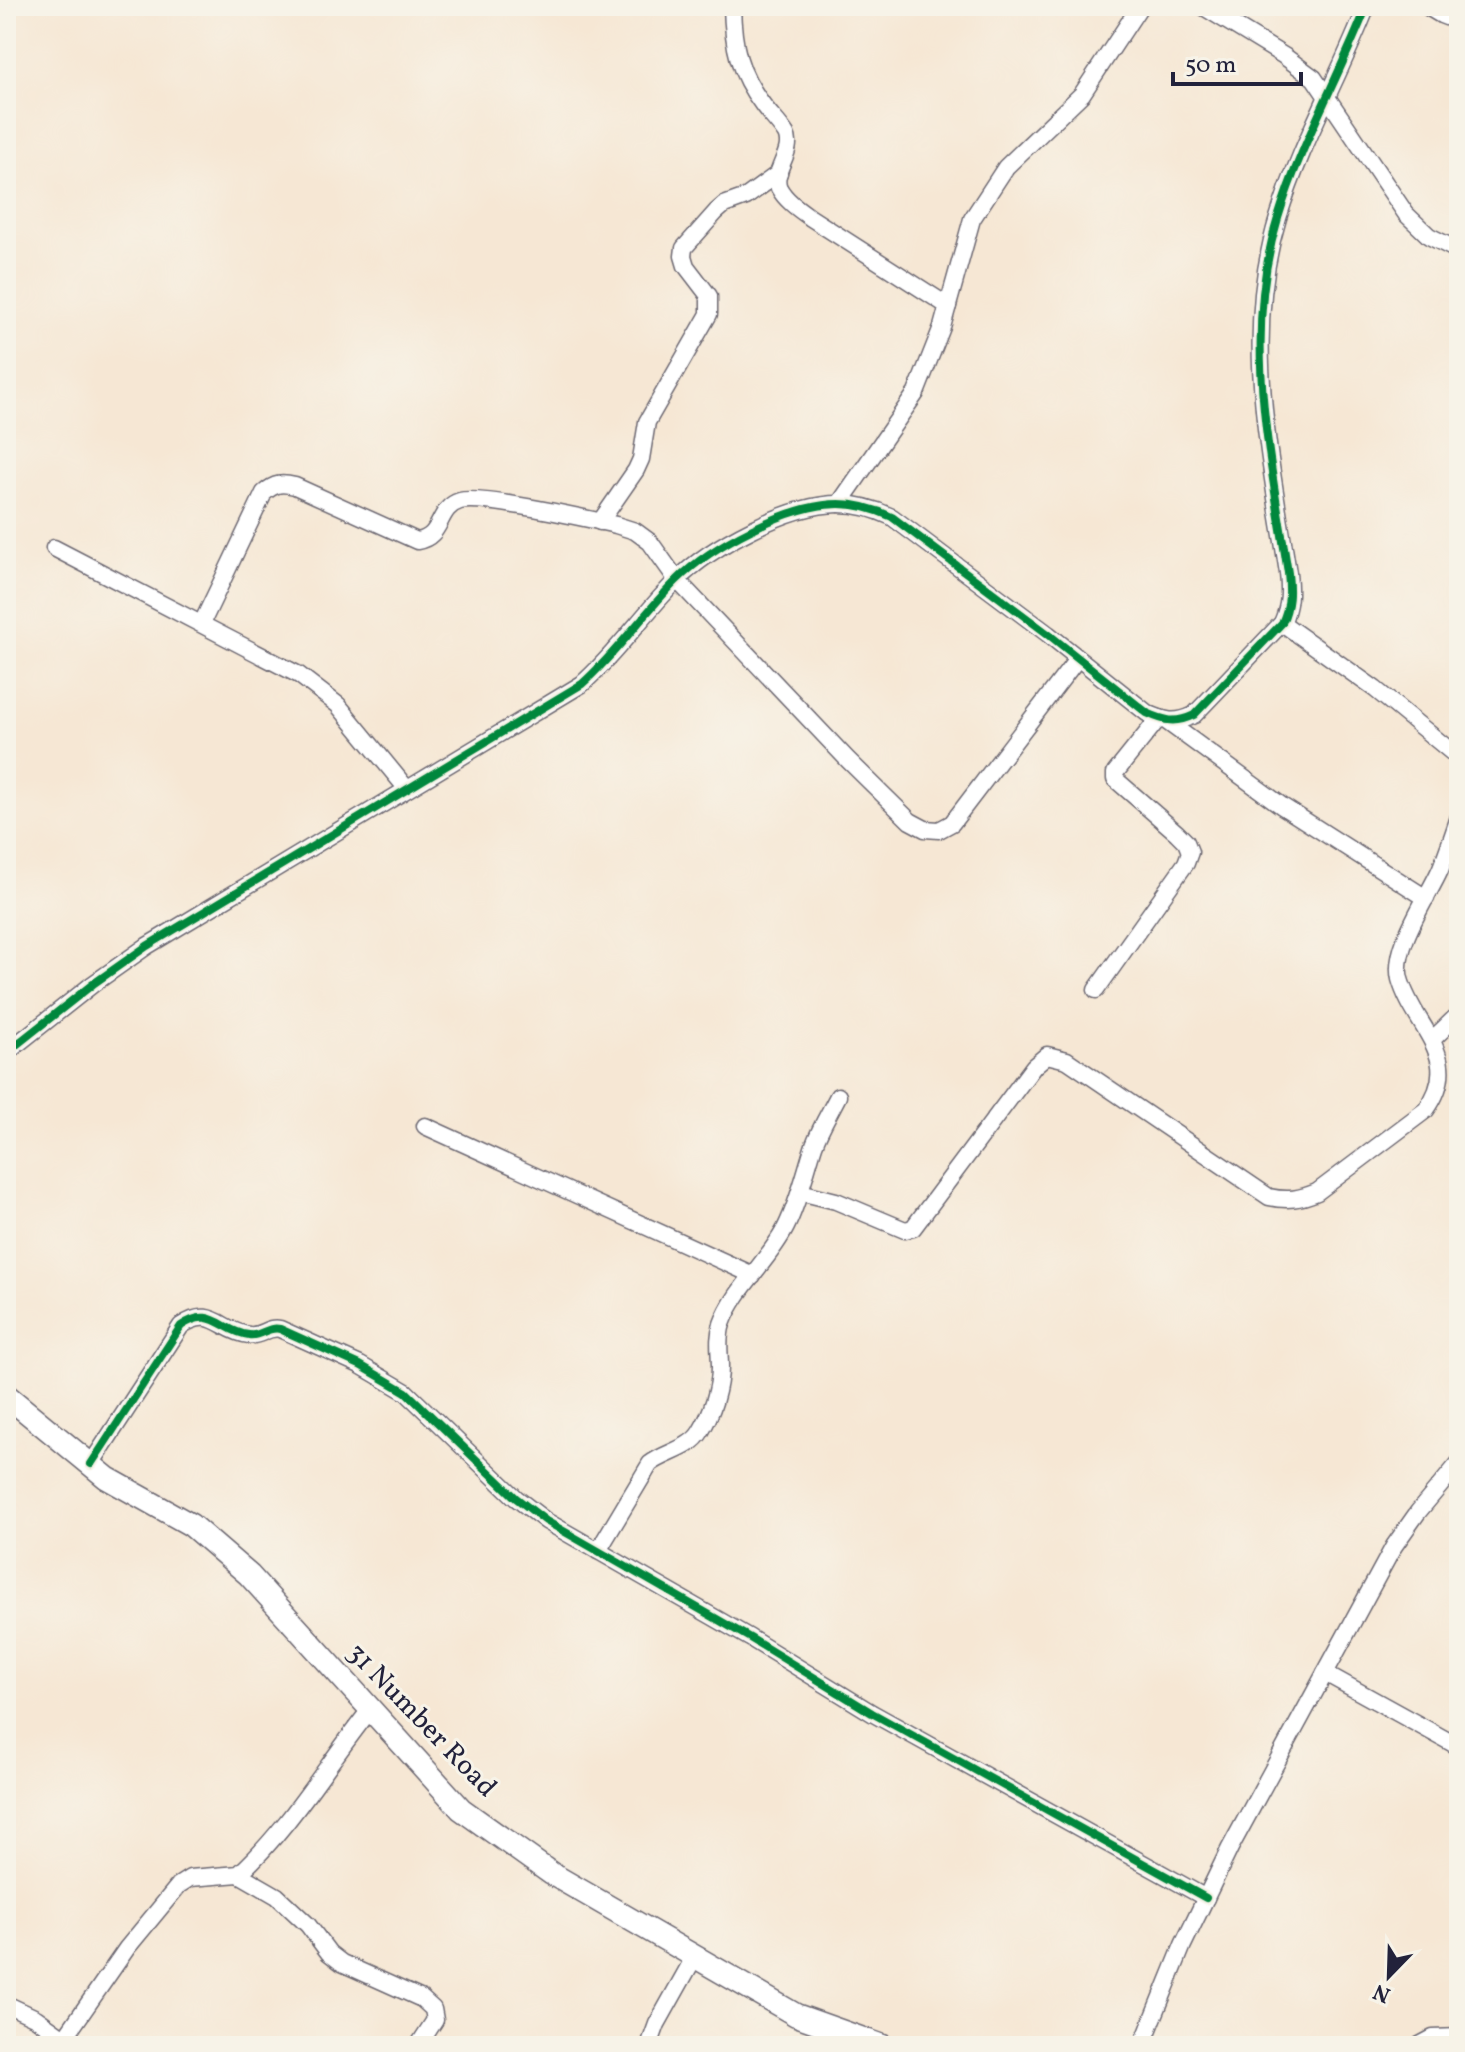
<svg xmlns="http://www.w3.org/2000/svg" width="1465" height="2052" font-family="Vollkorn,serif">
  <rect width="100%" height="100%" fill="#f7f3e8"/>
  <filter id="ink" filterUnits="userSpaceOnUse"><feTurbulence type="fractalNoise" baseFrequency=".0125" numOctaves="2"/><feDisplacementMap in="SourceGraphic" scale="16" xChannelSelector="R" yChannelSelector="G"/><feConvolveMatrix kernelMatrix="1 2 1 2 8 2 1 2 1" color-interpolation-filters="sRGB"/></filter>
  <filter id="wash" filterUnits="userSpaceOnUse"><feTurbulence type="fractalNoise" baseFrequency=".006" numOctaves="4" result="noise"/><feDisplacementMap in="SourceGraphic" scale="32" xChannelSelector="R" yChannelSelector="G"/><feGaussianBlur stdDeviation="1.8" result="paint"/><feColorMatrix in="noise" values="0 0 0 0 0 0 0 0 0 0 0 0 0 0 0 0 0 1.4 0 .05"/><feComposite in="paint" operator="in"/></filter>
  <g filter="url(#wash)">
    <rect width="100%" height="100%" fill="#f6e7d4"/>
  </g>
  <g filter="url(#ink)">
    <g fill="none" stroke-linecap="round" stroke-linejoin="round">
      <defs>
        <g id="minor">
          <path d="M 732,6 C 733,46 738,72 763,105 C 770,115 780,124 786,134 C 795,152 771,171 779,188 C 786,201 800,210 811,218 L 948,306"/>
          <polyline points="1202,6 1284,56 1314,78 1406,214 1429,236 1459,251"/>
          <polyline points="1426,6 1441,15 1459,22"/>
          <polyline points="839,504 916,393 942,327 972,219 1006,167 1082,94 1140,6"/>
          <polyline points="600,522 636,470 641,459 647,422 709,314 709,296 686,266 683,256 684,248 716,212 724,205 746,197 779,173"/>
          <polyline points="54,548 299,675 338,705 407,789"/>
          <path d="M 202,623 L 264,493 C 275,483 282,483 295,486 L 417,541 C 444,537 436,508 460,501 C 480,495 589,519 616,525 L 635,531 L 650,542 L 677,580 L 848,760 L 910,821 L 925,829 L 939,830 L 952,823 L 1078,658"/>
          <polyline points="1282,623 1375,689 1459,758"/>
          <polyline points="1166,721 1282,806 1426,898"/>
          <polyline points="1096,990 1186,863 1190,852 1186,842 1177,833 1115,779 1115,773 1159,718"/>
          <polyline points="1434,1038 1459,1014"/>
          <path d="M 6,1053 L 93,984 L 147,946 L 582,684 C 617,653 643,614 676,581 C 711,546 789,504 839,504 C 858,504 875,509 892,517 L 1048,634 L 1147,713 C 1165,721 1175,724 1194,715 L 1282,623 C 1290,605 1290,592 1288,573 C 1270,456 1242,335 1278,218 C 1300,145 1339,77 1367,6"/>
          <polyline points="425,1126 753,1275"/>
          <path d="M 800,1192 L 836,1201 L 905,1230 L 913,1228 L 1034,1066 L 1047,1055 L 1067,1060 L 1269,1197 C 1288,1201 1300,1199 1317,1192 L 1426,1110 C 1465,1056 1414,1029 1400,979 C 1392,948 1427,899 1440,870 C 1447,853 1453,835 1459,817"/>
          <path d="M 91,1464 L 181,1326 C 212,1304 221,1332 249,1335 C 261,1337 267,1326 280,1329 L 360,1365 L 406,1392 L 516,1498 L 546,1521 L 750,1638 L 872,1713 L 1206,1898"/>
          <path d="M 598,1551 L 650,1464 C 665,1452 691,1449 701,1431 C 712,1413 720,1388 720,1367 C 720,1352 717,1339 722,1324 C 735,1288 769,1261 786,1227 C 799,1201 805,1173 814,1145 C 820,1128 830,1112 838,1096"/>
          <polyline points="1325,1673 1459,1747"/>
          <polyline points="239,1874 277,1896 308,1925 329,1953 342,1963 422,1999 433,2009 435,2020 418,2046"/>
          <polyline points="6,2004 36,2018 64,2038"/>
          <path d="M 59,2046 L 127,1948 L 179,1885 L 190,1878 L 239,1874 C 291,1826 326,1765 370,1710"/>
          <polyline points="649,2046 657,2024 695,1956"/>
          <polyline points="1142,2046 1183,1945 1230,1848 1394,1546 1418,1512 1459,1463"/>
          <polyline points="1418,2046 1433,2038 1459,2037"/>
        </g>
        <polyline id="major" points="6,1395 107,1478 191,1525 249,1575 461,1809 552,1874 796,2015 883,2046"/>
      </defs>
      <use href="#minor" stroke="#6c6771" stroke-width="19"/>
      <use href="#major" stroke="#6c6771" stroke-width="25"/>
      <use href="#minor" stroke="#fff" stroke-width="16"/>
      <use href="#major" stroke="#fff" stroke-width="22"/>
      <defs>
        <g id="cycleway">
          <path d="M 6,1053 L 93,984 L 147,946 L 582,684 C 617,653 643,614 676,581 C 711,546 789,504 839,504 C 858,504 875,509 892,517 L 1048,634 L 1147,713 C 1165,721 1175,724 1194,715 L 1282,623 C 1290,605 1290,592 1288,573 C 1270,456 1242,335 1278,218 C 1300,145 1339,77 1367,6"/>
          <path d="M 91,1464 L 181,1326 C 212,1304 221,1332 249,1335 C 261,1337 267,1326 280,1329 L 360,1365 L 406,1392 L 516,1498 L 546,1521 L 750,1638 L 872,1713 L 1206,1898"/>
        </g>
      </defs>
      <use href="#cycleway" stroke="#f7f3e8" stroke-width="13"/>
      <use href="#cycleway" stroke="#00873e" stroke-width="8"/>
    </g>
  </g>
  <g text-anchor="middle" stroke-width="6" stroke-linejoin="round" paint-order="stroke">
    <g font-size="28" fill="#22223b" stroke="#f7f3e8">
      <text transform="translate(423 1719) rotate(46)" y="10">31 Number Road</text>
    </g>
  </g>
  <rect width="1465" height="2052" fill="none" stroke="#f7f3e8" stroke-width="32"/>
  <g transform="translate(1389 1976) rotate(203)" stroke="#f7f3e8" stroke-width="6" paint-order="stroke">
  <path d="M0-6L14 30L0 20L-14 30Z" fill="#22223b"/>
  <text y="-12" font-size="22" font-weight="bold" text-anchor="middle" fill="#22223b">N</text>
  </g>
  <path d="M1173 72v12h128v-12" fill="none" stroke="#22223b" stroke-width="4"/>
  <text x="1185" y="72" font-size="24" fill="#22223b" stroke="#f7f3e8" stroke-width="6" paint-order="stroke">50 m</text>
</svg>
